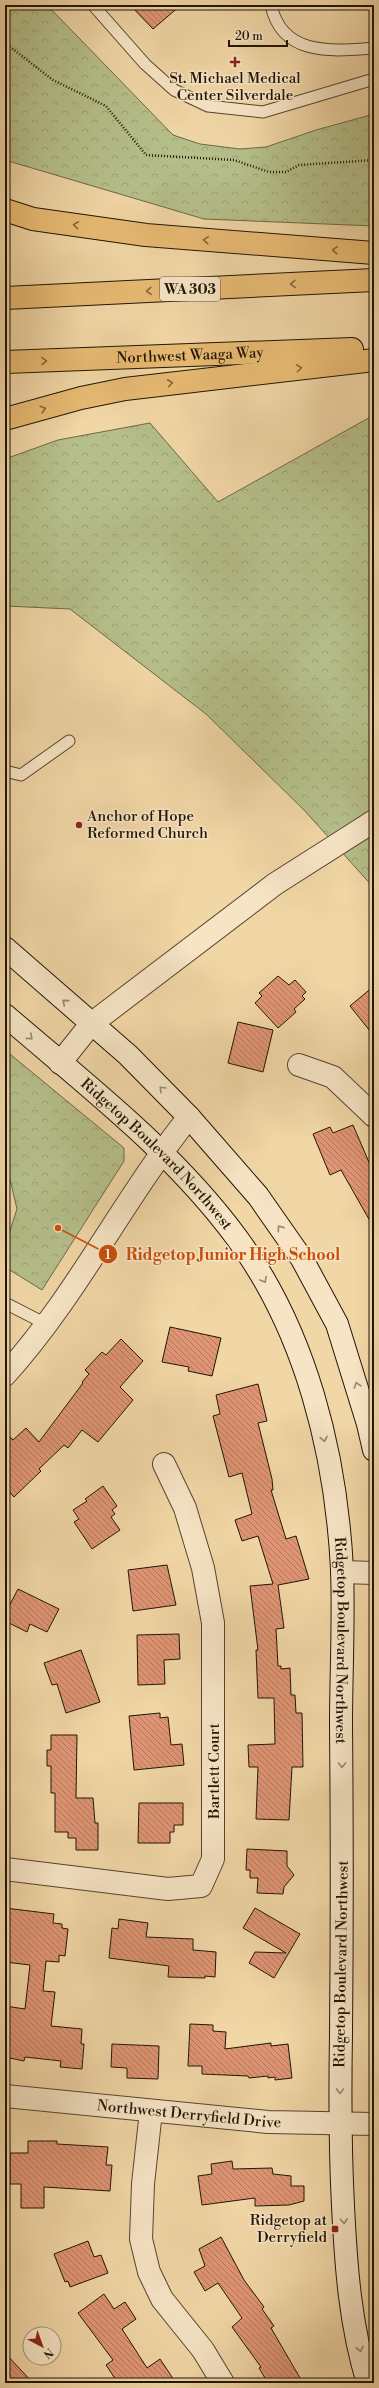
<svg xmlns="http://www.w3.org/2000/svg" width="379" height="2388" font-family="'Libre Bodoni',serif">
  <defs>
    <pattern id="forest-crowns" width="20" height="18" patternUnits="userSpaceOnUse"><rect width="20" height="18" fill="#b5bf8a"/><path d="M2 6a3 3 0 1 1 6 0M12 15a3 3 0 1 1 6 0" fill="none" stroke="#9ba376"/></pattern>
    <pattern id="building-back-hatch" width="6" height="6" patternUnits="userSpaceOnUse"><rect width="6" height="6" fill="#e09575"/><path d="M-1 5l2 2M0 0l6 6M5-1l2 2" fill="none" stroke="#b5785e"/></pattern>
  </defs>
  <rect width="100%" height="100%" fill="#f1d6a6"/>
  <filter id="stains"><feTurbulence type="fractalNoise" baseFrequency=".005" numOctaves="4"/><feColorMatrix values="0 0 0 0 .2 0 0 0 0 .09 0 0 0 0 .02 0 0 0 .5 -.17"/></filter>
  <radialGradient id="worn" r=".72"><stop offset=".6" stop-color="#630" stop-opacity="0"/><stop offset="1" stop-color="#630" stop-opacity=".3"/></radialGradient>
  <g fill="url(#forest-crowns)" stroke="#6a6a48">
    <polygon points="5,5 47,5 173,135 200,144 240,149 266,147 316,130 374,114 374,226 204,219 5,160"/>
    <polygon points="374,415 374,888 304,810 206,714 70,609 5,606 5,459 58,440 150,423 218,502"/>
    <polygon points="5,1050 124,1148 124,1161 42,1290 5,1267 5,1246 17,1209 5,1158"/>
  </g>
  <g fill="url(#building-back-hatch)" stroke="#201506">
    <polygon points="130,5 181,5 153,29"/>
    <polygon points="278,976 289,985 295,980 306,992 302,996 305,999 294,1009 296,1012 278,1028 255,1003 262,996 259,993"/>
    <polygon points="374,986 374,1036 350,1006"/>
    <polygon points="238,1022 273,1030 263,1072 228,1063"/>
    <polygon points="353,1125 374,1174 374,1228 341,1170 330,1175 313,1134 330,1127 333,1133"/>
    <polygon points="170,1327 221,1338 212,1376 188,1371 189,1367 162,1362"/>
    <polygon points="121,1339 143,1361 120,1387 133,1400 98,1442 82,1430 68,1448 64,1445 39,1469 41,1471 14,1497 5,1487 5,1431 13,1440 26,1428 39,1442 83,1383 82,1382 89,1374 85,1370 102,1352 106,1355"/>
    <polygon points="258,1384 267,1421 258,1423 272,1479 273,1490 271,1490 286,1539 296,1536 309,1579 278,1585 284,1628 276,1629 278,1666 281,1666 281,1669 290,1668 291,1695 295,1695 296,1713 302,1713 303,1767 292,1767 289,1820 256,1819 258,1767 249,1767 248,1745 275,1744 274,1698 258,1698 256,1650 258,1650 250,1586 273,1584 258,1536 242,1541 235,1520 252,1514 242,1473 229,1477 213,1416 220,1414 216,1395"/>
    <polygon points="103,1486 117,1506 112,1510 115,1514 111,1517 120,1530 92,1549 74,1522 79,1519 73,1510 87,1501 85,1499"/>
    <polygon points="167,1565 176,1605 133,1611 128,1570"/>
    <polygon points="18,1589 59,1609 47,1632 30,1624 27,1632 5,1621 5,1614"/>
    <polygon points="179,1634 180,1659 164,1660 165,1684 138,1685 137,1635"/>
    <polygon points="81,1650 100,1702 66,1713 57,1684 52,1685 44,1663"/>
    <polygon points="160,1713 160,1718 168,1717 171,1745 182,1744 184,1765 134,1770 129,1716"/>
    <polygon points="51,1735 77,1735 76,1798 93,1798 95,1823 98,1823 98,1850 76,1850 76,1838 68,1838 68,1832 55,1832 55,1793 51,1793 51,1766 47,1766 47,1750 51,1750"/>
    <polygon points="139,1803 183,1803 183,1825 174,1825 174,1832 170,1832 170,1843 138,1843"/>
    <polygon points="247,1849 287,1851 287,1866 294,1875 284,1887 283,1894 257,1893 258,1878 250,1878 250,1870 246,1870"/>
    <polygon points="5,1908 54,1914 53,1923 62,1924 62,1928 68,1929 65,1956 59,1955 59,1962 46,1961 43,1991 55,1992 51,2026 82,2029 81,2044 84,2044 82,2069 60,2067 61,2061 25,2057 24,2061 5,2057 5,2006 25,2009 30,1965 5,1962"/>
    <polygon points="255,1908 300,1934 274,1978 249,1963 255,1952 286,1953 243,1928"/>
    <polygon points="119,1919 148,1923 146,1937 193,1939 193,1950 216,1952 215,1977 205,1976 205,1978 168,1977 169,1966 109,1958 112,1928 118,1929"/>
    <polygon points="190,2024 213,2025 213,2031 226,2032 225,2049 271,2043 271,2046 288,2044 292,2078 275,2080 275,2077 268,2078 268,2076 249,2078 248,2076 202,2074 202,2066 188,2066"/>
    <polygon points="112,2044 159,2046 158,2079 127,2078 127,2068 111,2067"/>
    <polygon points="28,2141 57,2141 57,2144 108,2147 106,2165 112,2165 110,2191 44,2187 44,2208 21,2208 21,2184 10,2184 10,2153 28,2153"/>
    <polygon points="232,2161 233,2169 272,2168 273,2174 291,2176 291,2186 304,2186 304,2201 289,2205 255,2206 255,2198 202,2205 198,2176 212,2174 211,2164"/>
    <polygon points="221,2237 244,2280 264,2307 262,2309 274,2326 271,2328 303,2383 268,2383 259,2368 261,2367 232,2327 242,2318 218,2283 205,2291 194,2272 205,2266 199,2249"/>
    <polygon points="88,2241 94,2257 101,2255 108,2273 70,2287 68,2281 65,2282 54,2254"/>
    <polygon points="104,2294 114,2309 125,2302 136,2319 122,2329 147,2368 160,2359 176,2383 118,2383 106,2365 113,2360 78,2313"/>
    <polygon points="5,2353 33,2383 5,2383"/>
  </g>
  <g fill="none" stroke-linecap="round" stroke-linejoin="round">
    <defs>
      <g id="service">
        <polyline points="93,5 145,64 174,90 208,106 263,112 374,79"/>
        <path d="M 271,5 C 282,57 333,51 374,48"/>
        <polyline points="5,771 21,775 69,741"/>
        <polyline points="5,1303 46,1324"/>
      </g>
      <g id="minor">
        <polyline points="60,1063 91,1024 275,884 374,821"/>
        <polyline points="299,1065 333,1077 374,1116"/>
        <path d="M 5,1375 C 76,1297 123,1199 189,1117"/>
        <polyline points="342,1572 374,1573"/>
        <polyline points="5,1869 168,1889 201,1886 213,1859 213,1623 203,1568 185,1508 164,1464"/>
        <path id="s1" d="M 5,2096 L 268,2122 L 374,2124"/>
        <polyline points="151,2111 143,2184 141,2239 149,2272 162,2299 203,2350 223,2383"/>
      </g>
      <g id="secondary">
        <polyline points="5,948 128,1055 189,1117 258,1196 302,1259 337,1324 368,1424 374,1450"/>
        <path id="s2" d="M 5,1015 C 86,1085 173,1151 237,1238 C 306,1332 336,1453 342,1569 C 344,1621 341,1674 341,1726 C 342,1829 342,1931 341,2033 C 340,2091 340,2148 343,2206 C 346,2266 350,2325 368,2383"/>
      </g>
      <g id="trunk">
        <polyline points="5,210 33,219 146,235 374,253"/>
        <polyline points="5,298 374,280"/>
        <path id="s3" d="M 5,362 L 352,349"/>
        <polyline points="5,419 81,398 125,389 374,360"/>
      </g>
    </defs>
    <use href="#service" stroke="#54452e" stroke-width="13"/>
    <use href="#minor" stroke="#54452e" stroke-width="24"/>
    <use href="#secondary" stroke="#201506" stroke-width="24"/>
    <use href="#trunk" stroke="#201506" stroke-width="24"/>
    <polyline stroke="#201506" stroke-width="2.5" stroke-dasharray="1 2" stroke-linecap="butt" points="5,43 53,80 106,106 146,155 234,160 269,172 286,172 299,165 374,160"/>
    <use href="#service" stroke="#f6e4c5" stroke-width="11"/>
    <use href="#minor" stroke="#f6e4c5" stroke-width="22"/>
    <use href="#secondary" stroke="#f6e4c5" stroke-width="22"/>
    <use href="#trunk" stroke="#e8bb73" stroke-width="22"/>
  </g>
  <defs><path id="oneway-chevron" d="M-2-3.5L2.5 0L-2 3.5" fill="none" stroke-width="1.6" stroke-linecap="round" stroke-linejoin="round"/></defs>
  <g stroke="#84683c">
    <use href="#oneway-chevron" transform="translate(76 225) rotate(-172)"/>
    <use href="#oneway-chevron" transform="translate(206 240) rotate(-176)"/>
    <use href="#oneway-chevron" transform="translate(335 250) rotate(-176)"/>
    <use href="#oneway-chevron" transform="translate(293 284) rotate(177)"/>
    <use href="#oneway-chevron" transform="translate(149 291) rotate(177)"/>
    <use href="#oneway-chevron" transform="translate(44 361) rotate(-2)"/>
    <use href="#oneway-chevron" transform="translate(299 368) rotate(-7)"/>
    <use href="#oneway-chevron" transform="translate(170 383) rotate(-7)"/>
    <use href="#oneway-chevron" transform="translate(43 409) rotate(-16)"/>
  </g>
  <g stroke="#96876f">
    <use href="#oneway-chevron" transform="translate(65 1002) rotate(-140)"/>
    <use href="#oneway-chevron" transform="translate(30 1037) rotate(41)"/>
    <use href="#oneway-chevron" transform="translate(162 1089) rotate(-135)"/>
    <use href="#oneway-chevron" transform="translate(280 1228) rotate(-125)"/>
    <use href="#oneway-chevron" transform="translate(264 1280) rotate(61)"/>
    <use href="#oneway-chevron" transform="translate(357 1385) rotate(-107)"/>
    <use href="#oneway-chevron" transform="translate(324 1439) rotate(80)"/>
    <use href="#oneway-chevron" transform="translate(342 1765) rotate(90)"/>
    <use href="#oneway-chevron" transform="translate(340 2091) rotate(91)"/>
    <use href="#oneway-chevron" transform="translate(344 2221) rotate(87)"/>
    <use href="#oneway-chevron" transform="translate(360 2349) rotate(78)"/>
  </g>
  <g fill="#8f2418" stroke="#f6e4c5" stroke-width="1.5">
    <path d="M233 56h4v4h4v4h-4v4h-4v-4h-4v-4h4z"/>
    <circle cx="79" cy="825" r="4"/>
    <rect x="331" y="2225" width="8" height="8" rx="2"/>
  </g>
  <g text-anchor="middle" stroke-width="3" stroke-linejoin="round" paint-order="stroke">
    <rect fill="#f6e4c5" stroke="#60533f" stroke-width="1" x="160" y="277" width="60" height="24" rx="3"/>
    <g font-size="14" font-weight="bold" fill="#201506">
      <text x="190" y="294">WA 303</text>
    </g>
    <g font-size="15" fill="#201506" stroke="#f6e4c5">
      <text x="235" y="83">St. Michael Medical<tspan x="235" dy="17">Center Silverdale</tspan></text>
      <text x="87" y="821" text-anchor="start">Anchor of Hope<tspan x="87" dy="17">Reformed Church</tspan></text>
      <text x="327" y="2225" text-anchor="end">Ridgetop at<tspan x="327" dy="17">Derryfield</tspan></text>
    </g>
    <g font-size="15" fill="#201506" stroke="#f6e4c5">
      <text dy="5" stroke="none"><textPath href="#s3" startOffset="185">Northwest Waaga Way</textPath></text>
      <text dy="5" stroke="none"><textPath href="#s2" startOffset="206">Ridgetop Boulevard Northwest</textPath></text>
      <text dy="5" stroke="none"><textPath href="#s2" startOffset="746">Ridgetop Boulevard Northwest</textPath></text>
      <text transform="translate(214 1771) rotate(-90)" y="5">Bartlett Court</text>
      <text transform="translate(341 1964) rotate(-89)" y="5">Ridgetop Boulevard Northwest</text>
      <text dy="5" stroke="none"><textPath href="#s1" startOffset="185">Northwest Derryfield Drive</textPath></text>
    </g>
  </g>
  <path fill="none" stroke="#ca4f0b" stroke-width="1.5" d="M58 1228L108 1254"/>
  <g fill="#ca4f0b" stroke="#f6e4c5" stroke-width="1.5">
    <circle cx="58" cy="1228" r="4"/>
    <circle cx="108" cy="1254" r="10"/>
  </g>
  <g font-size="12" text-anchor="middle" font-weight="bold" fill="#fff">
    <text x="108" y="1259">1</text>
  </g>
  <g font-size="16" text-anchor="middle" font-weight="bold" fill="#ca4f0b" stroke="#f6e4c5" stroke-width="3" stroke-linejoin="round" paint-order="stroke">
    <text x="233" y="1260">Ridgetop Junior High School</text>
  </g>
  <rect width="379" height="2388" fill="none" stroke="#f1d6a6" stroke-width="20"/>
  <rect x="6" y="6" width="367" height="2376" fill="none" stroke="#201506" stroke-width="2"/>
  <rect x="10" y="10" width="359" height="2368" fill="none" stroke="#201506"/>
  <g transform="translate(42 2346) rotate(139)"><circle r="19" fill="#f6e4c5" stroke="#a09179"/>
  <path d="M0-3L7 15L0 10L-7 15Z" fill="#8f2418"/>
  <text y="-6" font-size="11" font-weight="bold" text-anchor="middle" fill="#201506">N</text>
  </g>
  <path d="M229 40v6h58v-6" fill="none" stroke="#201506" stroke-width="2"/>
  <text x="235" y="40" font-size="12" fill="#201506" stroke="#f6e4c5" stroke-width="3" paint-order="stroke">20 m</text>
  <rect width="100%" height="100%" filter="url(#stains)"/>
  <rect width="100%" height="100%" fill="url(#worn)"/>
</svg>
